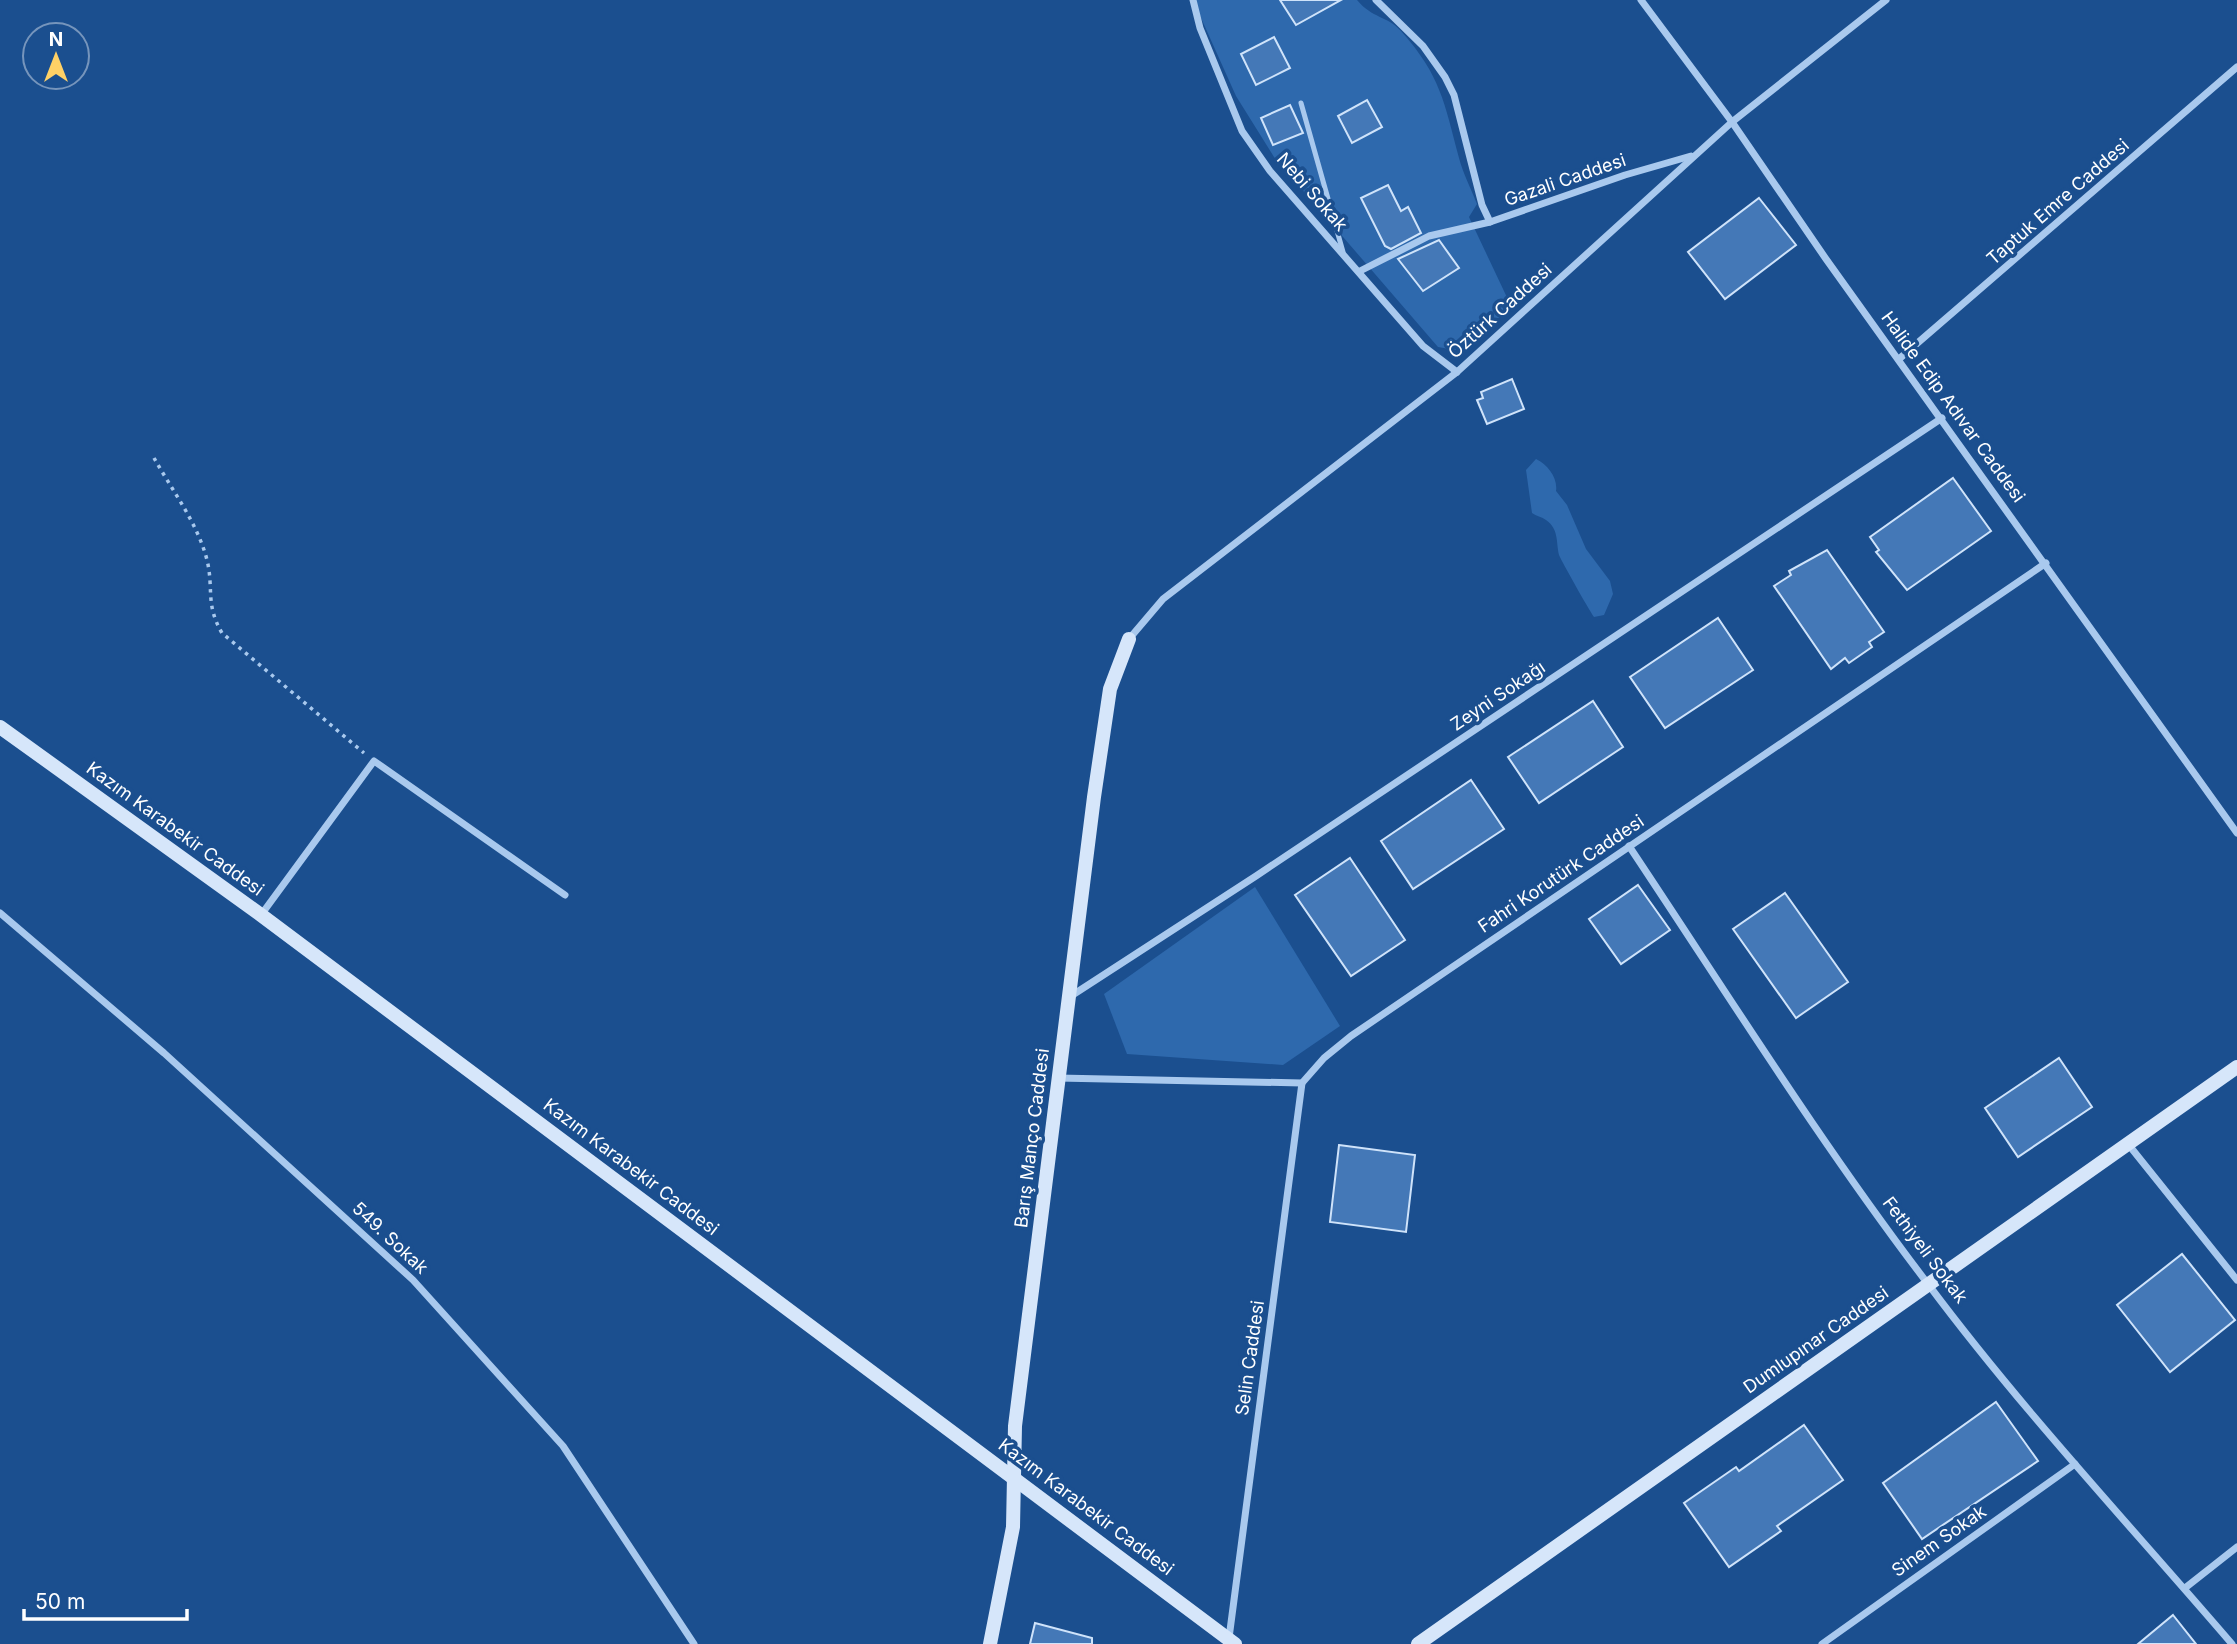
<svg xmlns="http://www.w3.org/2000/svg" width="2237" height="1644" font-family="Inter,sans-serif">
  <rect width="100%" height="100%" fill="#1b4f8f"/>
  <g fill="#2e69ad">
    <path d="M 1193,0 L 1357,0 C 1373,19 1386,15 1401,31 C 1441,76 1444,102 1459,158 C 1463,173 1471,189 1477,204 L 1469,217 L 1512,308 L 1455,350 L 1438,347 L 1274,157 L 1236,96 Z"/>
    <path d="M 1536,459 C 1548,465 1558,478 1556,491 L 1567,505 L 1586,549 L 1610,581 L 1613,594 L 1604,615 L 1594,617 C 1589,610 1562,562 1559,555 C 1556,542 1559,529 1546,520 C 1542,517 1536,516 1532,513 L 1526,470 Z"/>
    <polygon points="1255,887 1340,1026 1283,1065 1127,1054 1104,994"/>
  </g>
  <g fill="#4478b7" stroke="#cfe3fa" stroke-width="2">
    <polygon points="1280,0 1341,0 1296,25"/>
    <polygon points="1274,37 1290,68 1256,85 1241,54"/>
    <polygon points="1367,100 1382,127 1352,143 1338,116"/>
    <polygon points="1290,105 1303,133 1273,145 1261,118"/>
    <polygon points="1388,185 1401,211 1408,207 1421,233 1391,249 1385,246 1361,198"/>
    <polygon points="1759,198 1796,245 1725,299 1688,252"/>
    <polygon points="1439,240 1459,268 1423,291 1398,259"/>
    <polygon points="1512,379 1524,409 1487,424 1477,400 1483,398 1481,392"/>
    <polygon points="1953,478 1991,531 1907,590 1876,552 1879,550 1870,537"/>
    <polygon points="1827,550 1884,632 1869,642 1872,647 1849,663 1845,658 1831,669 1774,586 1791,575 1789,571"/>
    <polygon points="1718,618 1753,670 1665,728 1630,677"/>
    <polygon points="1593,701 1623,747 1539,803 1508,757"/>
    <polygon points="1471,780 1504,829 1413,889 1381,841"/>
    <polygon points="1350,858 1405,940 1351,976 1295,895"/>
    <polygon points="1638,885 1670,930 1621,964 1589,919"/>
    <polygon points="1785,893 1848,982 1796,1018 1733,929"/>
    <polygon points="2059,1058 2092,1107 2018,1157 1985,1108"/>
    <polygon points="1339,1145 1415,1155 1406,1232 1330,1222"/>
    <polygon points="2182,1254 2235,1320 2170,1372 2117,1305"/>
    <polygon points="1996,1402 2038,1461 1922,1539 1883,1483"/>
    <polygon points="1804,1425 1843,1480 1777,1526 1781,1531 1729,1567 1684,1503 1736,1467 1739,1471"/>
    <polygon points="2173,1615 2196,1644 2138,1644"/>
    <polygon points="1035,1623 1092,1638 1092,1644 1030,1644"/>
  </g>
  <g fill="none" stroke-linecap="round" stroke-linejoin="round">
    <path stroke="#a9c9ee" stroke-width="3.5" stroke-dasharray="3.5 5" stroke-linecap="butt" d="M 154,458 C 172,490 198,524 207,560 C 214,589 205,604 222,633 L 364,753"/>
    <polyline stroke="#a9c9ee" stroke-width="5" points="1301,103 1343,252"/>
    <g stroke="#a9c9ee" stroke-width="7">
      <polyline points="1193,0 1200,28 1242,131 1270,171 1423,346 1457,372"/>
      <polyline points="1376,0 1423,46 1445,77 1454,95 1482,205 1490,222 1625,175 1691,156"/>
      <polyline points="1641,0 1732,122 1826,259 2237,833"/>
      <polyline points="1360,271 1429,236 1490,222"/>
      <polyline points="1899,359 2237,67"/>
      <polyline points="1129,639 1163,599 1457,372 1732,122 1886,0"/>
      <path d="M 1629,846 C 1727,993 1821,1144 1928,1284 C 2022,1410 2130,1525 2232,1644"/>
      <polyline points="0,913 164,1053 413,1280 563,1446 694,1644"/>
      <polyline points="261,915 374,761 565,895"/>
      <polyline points="1071,996 1256,876 1942,418"/>
      <polyline points="1058,1078 1302,1083 1324,1058 1351,1036 2046,563"/>
      <polyline points="2128,1144 2237,1280"/>
      <polyline points="2185,1588 2237,1547"/>
      <polyline points="1229,1638 1302,1083"/>
      <polyline points="1822,1644 2075,1464"/>
    </g>
    <g stroke="#d6e6fa" stroke-width="14">
      <polyline points="0,727 261,915 1235,1644"/>
      <polyline points="990,1644 1013,1527 1015,1426 1094,797 1110,689 1129,639"/>
      <polyline points="1418,1644 2237,1067"/>
    </g>
  </g>
  <g text-anchor="middle" stroke-width="7" stroke-linejoin="round" paint-order="stroke">
    <g font-size="18" fill="#fff" stroke="#1b4f8f">
      <text transform="translate(1565 180) rotate(-19)" y="6">Gazali Caddesi</text>
      <text transform="translate(1312 192) rotate(49)" y="6">Nebi Sokak</text>
      <text transform="translate(2058 202) rotate(-41)" y="6">Taptuk Emre Caddesi</text>
      <text transform="translate(1500 311) rotate(-42)" y="6">Öztürk Caddesi</text>
      <text transform="translate(1953 407) rotate(54)" y="6">Halide Edip Adıvar Caddesi</text>
      <text transform="translate(1498 696) rotate(-34)" y="6">Zeyni Sokağı</text>
      <text transform="translate(175 829) rotate(36)" y="6">Kazım Karabekir Caddesi</text>
      <text transform="translate(1561 874) rotate(-34)" y="6">Fahri Korutürk Caddesi</text>
      <text transform="translate(1032 1138) rotate(-83)" y="6">Barış Manço Caddesi</text>
      <text transform="translate(631 1167) rotate(37)" y="6">Kazım Karabekir Caddesi</text>
      <text transform="translate(390 1238) rotate(43)" y="6">549. Sokak</text>
      <text transform="translate(1925 1250) rotate(53)" y="6">Fethiyeli Sokak</text>
      <text transform="translate(1816 1340) rotate(-35)" y="6">Dumlupınar Caddesi</text>
      <text transform="translate(1250 1358) rotate(-82)" y="6">Selin Caddesi</text>
      <text transform="translate(1086 1507) rotate(37)" y="6">Kazım Karabekir Caddesi</text>
      <text transform="translate(1939 1541) rotate(-35)" y="6">Sinem Sokak</text>
    </g>
  </g>
  <g transform="translate(56 56)"><circle r="33" fill="#1b4f8f" stroke="#7695bc" stroke-width="2"/>
  <path d="M0-5L12 26L0 18L-12 26Z" fill="#ffd166"/>
  <text y="-10" font-size="19" font-weight="bold" text-anchor="middle" fill="#ffffff">N</text>
  </g>
  <path d="M24 1609v10h163v-10" fill="none" stroke="#ffffff" stroke-width="3.5"/>
  <text x="35" y="1609" font-size="21" fill="#ffffff" stroke="#1b4f8f" stroke-width="5" paint-order="stroke">50 m</text>
</svg>
